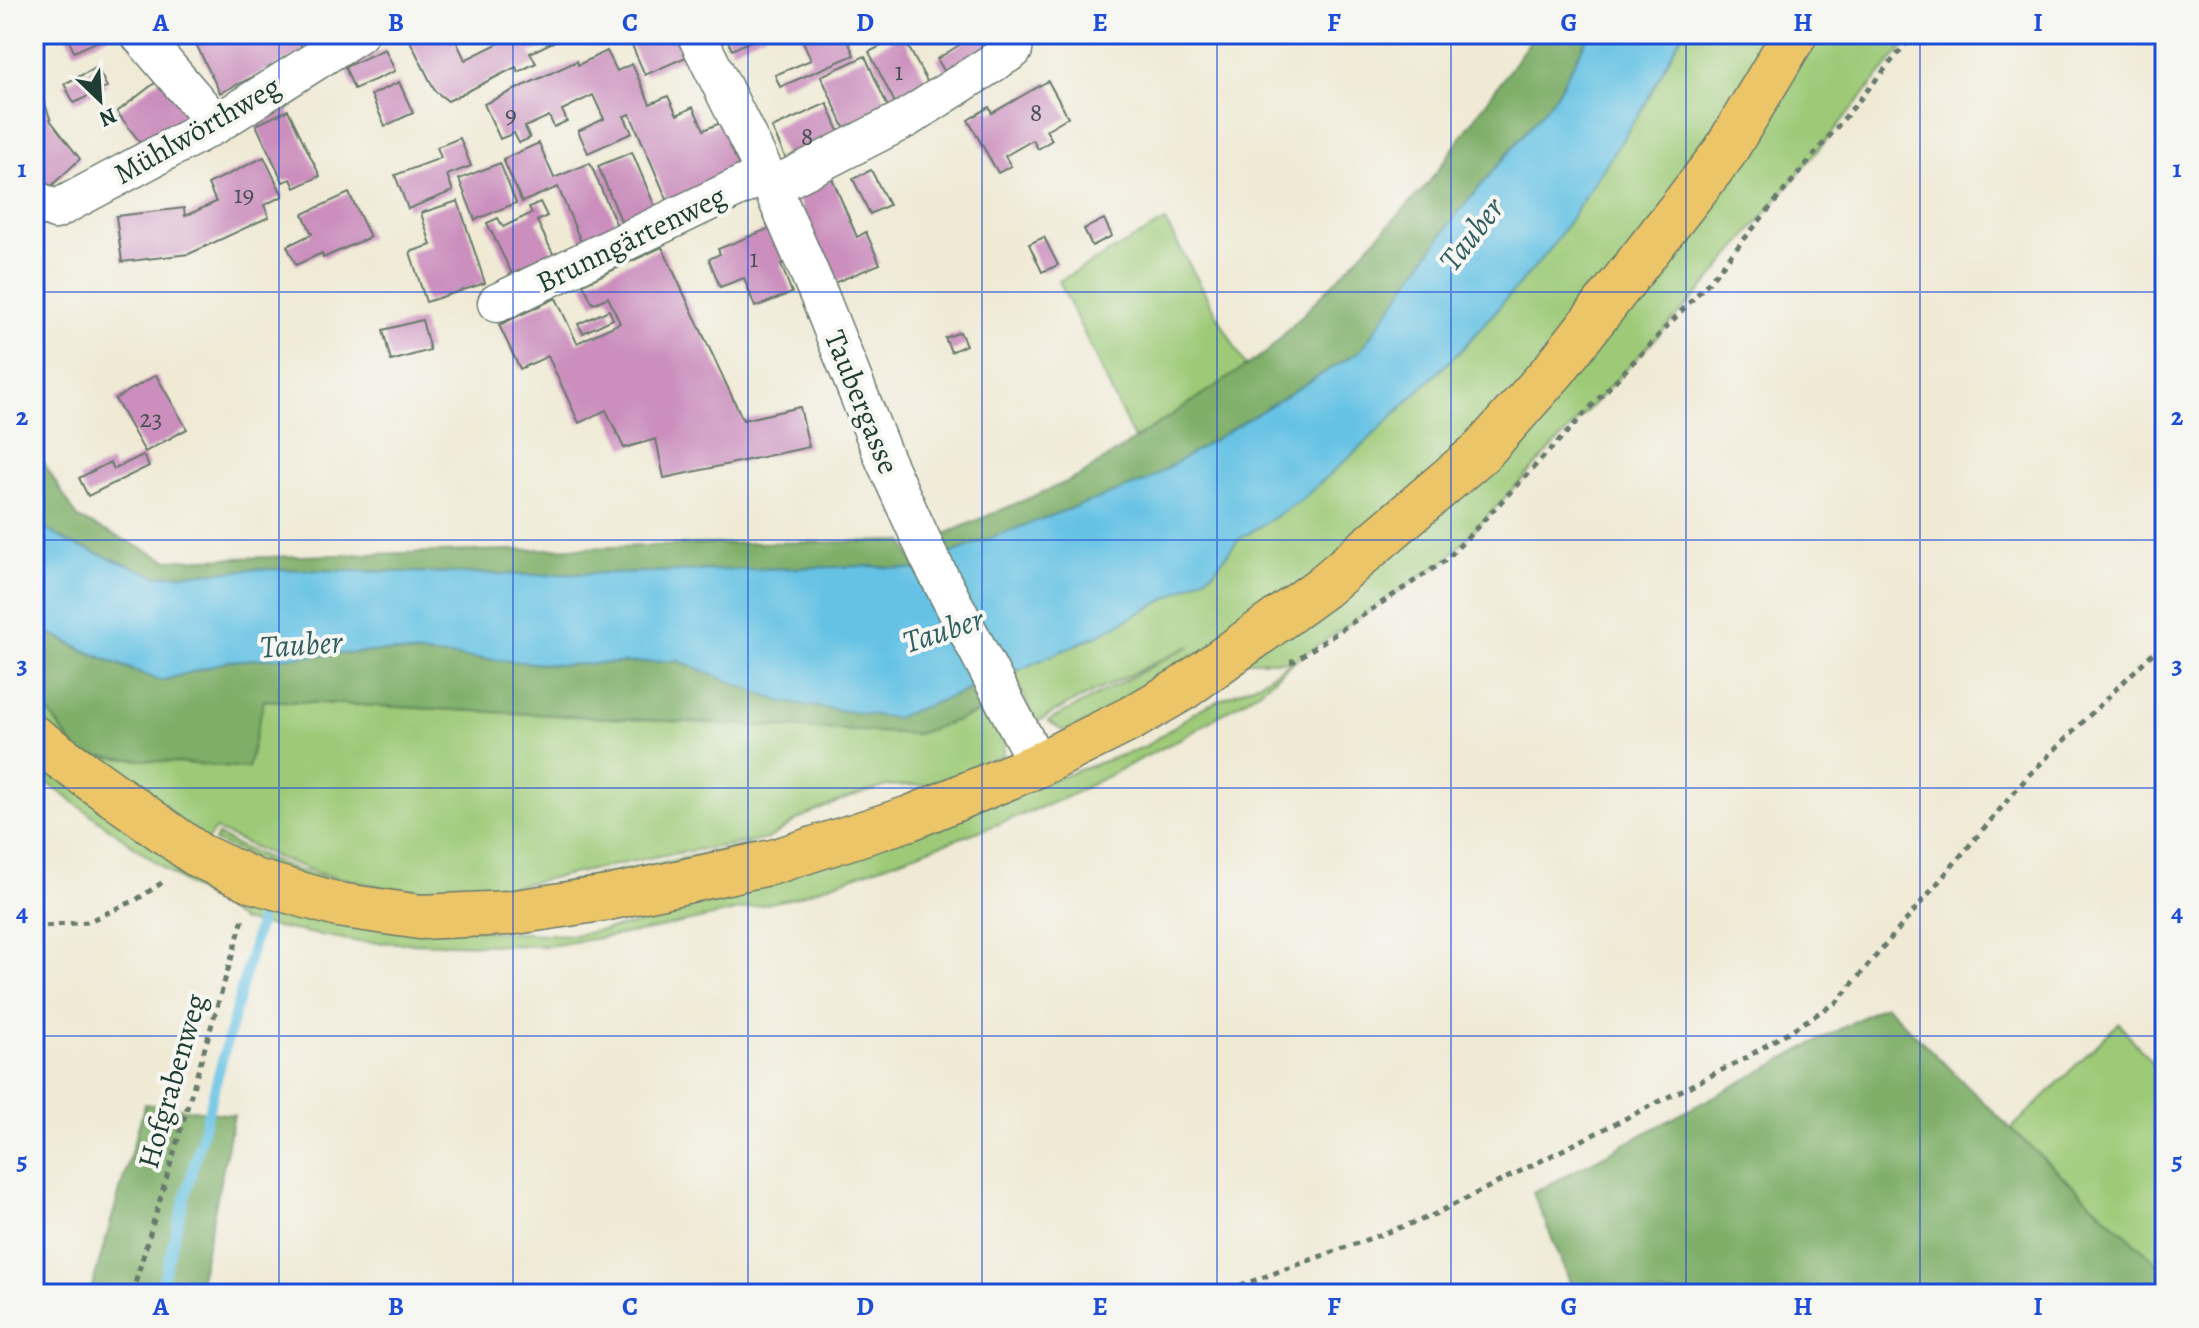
<svg xmlns="http://www.w3.org/2000/svg" width="2199" height="1328" font-family="Alegreya,serif">
  <rect width="100%" height="100%" fill="#f6f6f2"/>
  <filter id="ink" filterUnits="userSpaceOnUse"><feTurbulence type="fractalNoise" baseFrequency=".0125" numOctaves="2"/><feDisplacementMap in="SourceGraphic" scale="16" xChannelSelector="R" yChannelSelector="G"/><feConvolveMatrix kernelMatrix="1 2 1 2 8 2 1 2 1" color-interpolation-filters="sRGB"/></filter>
  <filter id="wash" filterUnits="userSpaceOnUse"><feTurbulence type="fractalNoise" baseFrequency=".006" numOctaves="4" result="noise"/><feDisplacementMap in="SourceGraphic" scale="32" xChannelSelector="R" yChannelSelector="G"/><feGaussianBlur stdDeviation="1.8" result="paint"/><feColorMatrix in="noise" values="0 0 0 0 0 0 0 0 0 0 0 0 0 0 0 0 0 1.4 0 .05"/><feComposite in="paint" operator="in"/></filter>
  <g filter="url(#wash)">
    <rect width="100%" height="100%" fill="#f0ead5"/>
    <g fill="#9eca78" stroke="#5e8456" stroke-width="2">
      <polygon points="1682,34 1901,34 1904,46 1707,284 1446,560 1294,661 1258,692 1186,736 1065,798 993,826 793,898 650,930 548,946 360,942 242,921 173,875 34,773 34,702 50,714 80,755 247,768 263,700 917,734 992,708 1006,738 1003,756 927,785 887,786 842,800 800,818 768,839 664,855 509,887 444,890 387,888 318,873 276,857 215,829 198,855 174,875 495,932 574,935 636,924 705,897 1057,778 1144,747 1200,709 1260,682 1292,661 1222,661 1065,732 1048,721 1190,646 1071,703 1037,722 1012,673 1098,635 1213,572 1238,540 1301,500 1366,442 1463,348 1552,247 1644,106"/>
      <polygon points="1165,221 1246,367 1134,439 1059,281"/>
      <polygon points="217,835 236,845 299,871 355,885 391,891 431,892 526,890 748,845 750,847 532,893 409,898 294,876 214,841"/>
      <polygon points="2119,1023 2165,1079 2165,1270 2011,1129"/>
    </g>
    <g fill="#7eae68" stroke="#4e764e" stroke-width="2">
      <polygon points="1535,34 1590,34 1555,97 1456,215 1360,351 1146,481 947,555 938,537 1078,477 1267,352 1427,185"/>
      <polygon points="34,447 78,518 167,560 749,543 903,541 918,571 870,566 538,575 260,569 156,576 70,543 34,522"/>
      <polygon points="34,625 88,653 161,681 229,661 384,651 559,665 679,661 782,702 952,697 980,685 992,708 917,734 264,700 248,768 80,755 50,714 34,702"/>
      <polygon points="1885,1005 2011,1129 2165,1270 2165,1294 1575,1294 1533,1193"/>
      <polygon points="145,1104 234,1115 197,1294 90,1294"/>
    </g>
    <polygon fill="#66c2e4" stroke="#42808c" stroke-width="2" points="1590,34 1682,34 1644,106 1552,247 1463,348 1366,442 1301,500 1238,540 1213,572 1162,601 1098,635 1012,673 895,718 782,702 679,661 559,665 384,651 229,661 161,681 88,652 34,625 34,522 70,543 157,576 260,569 538,575 870,566 918,570 947,555 998,535 1146,481 1360,351 1456,215 1555,97"/>
    <g fill="none" stroke-linecap="round" stroke-linejoin="round">
      <polyline stroke="#66c2e4" stroke-width="10" points="159,1294 262,912"/>
    </g>
    <g id="blocks">
      <g fill="#cb8ebd">
        <polygon points="66,34 114,34 74,52"/>
        <polygon points="210,34 295,34 304,52 220,93 195,42"/>
        <polygon points="420,34 453,34 465,60 503,41 500,34 551,34 555,41 530,53 536,63 518,72 516,67 448,101 435,91 409,39"/>
        <polygon points="627,34 684,34 693,54 645,75"/>
        <polygon points="725,34 766,34 732,50"/>
        <polygon points="800,34 845,34 854,55 780,87 775,75 811,60"/>
        <polygon points="977,34 985,34 993,45 947,75 937,59"/>
        <polygon points="902,35 929,85 895,103 869,52"/>
        <polygon points="385,49 395,71 354,89 345,67"/>
        <polygon points="607,51 617,71 632,64 650,104 668,96 677,115 693,107 704,130 720,123 740,168 672,211 630,114 624,116 632,133 588,153 578,131 604,119 593,95 562,110 567,121 554,127 549,116 525,127 530,138 519,143 514,133 500,139 484,104 577,61 578,65"/>
        <polygon points="865,56 891,114 847,134 821,76"/>
        <polygon points="97,67 107,87 74,103 64,84"/>
        <polygon points="34,72 51,121 80,159 45,192 34,174"/>
        <polygon points="164,76 193,114 146,150 117,112"/>
        <polygon points="1048,81 1068,117 1046,130 1052,140 1038,149 1033,140 1005,156 1011,166 998,173 968,120 989,107 992,113"/>
        <polygon points="399,82 413,113 385,126 371,95"/>
        <polygon points="827,103 844,143 790,168 772,128"/>
        <polygon points="288,110 320,176 295,188 291,179 283,182 256,125"/>
        <polygon points="460,138 471,166 447,175 453,191 408,209 395,175 441,158 437,147"/>
        <polygon points="539,143 554,178 590,163 617,226 581,242 558,187 522,202 503,159"/>
        <polygon points="632,152 656,209 622,223 598,166"/>
        <polygon points="264,157 283,196 264,205 269,217 189,254 122,262 116,216 184,208 185,216 216,202 208,184"/>
        <polygon points="500,163 516,203 475,220 459,179"/>
        <polygon points="871,170 889,205 870,214 853,179"/>
        <polygon points="832,178 857,237 866,232 880,264 834,283 795,193"/>
        <polygon points="349,193 370,237 323,258 322,253 296,265 287,246 312,234 303,214"/>
        <polygon points="458,201 485,283 426,302 410,252 431,245 421,213"/>
        <polygon points="540,202 547,216 537,221 558,264 517,284 487,223 498,218 503,227 532,213 529,207"/>
        <polygon points="1104,219 1112,236 1092,246 1084,229"/>
        <polygon points="778,225 792,259 781,264 792,293 755,307 744,278 720,287 709,259 720,254 718,249"/>
        <polygon points="1044,237 1058,265 1042,272 1029,244"/>
        <polygon points="662,247 743,420 800,407 809,447 664,478 656,439 624,448 606,410 579,423 548,356 520,369 499,325 556,298 577,343 620,323 608,297 593,304 583,284"/>
        <polygon points="609,310 613,319 583,333 578,324"/>
        <polygon points="422,320 430,350 391,361 383,330"/>
        <polygon points="960,332 966,345 951,352 945,338"/>
        <polygon points="156,375 187,429 145,452 115,399"/>
        <polygon points="143,455 149,466 88,496 79,478 110,462 114,469"/>
      </g>
    </g>
  </g>
  <g filter="url(#ink)">
    <use href="#blocks" fill-opacity="0" stroke="#687a6c" stroke-width="2"/>
    <g fill="none" stroke-linecap="round" stroke-linejoin="round">
      <defs>
        <g id="minor">
          <polyline points="139,34 216,124"/>
          <polyline points="696,34 772,187 819,295 884,458 930,559 1038,765"/>
          <polyline points="772,187 907,118 1013,50 1015,34"/>
          <polyline points="34,199 55,210 216,124 358,34"/>
          <polyline points="497,303 766,174"/>
        </g>
        <polyline id="major" points="34,738 198,855 254,881 338,905 420,917 509,913 608,898 773,862 910,818 1038,765 1132,718 1182,689 1323,587 1483,450 1554,370 1724,153 1795,34"/>
      </defs>
      <use href="#minor" stroke="#687a6c" stroke-width="41"/>
      <use href="#major" stroke="#687a6c" stroke-width="47"/>
      <g stroke="#687a6c" stroke-width="5" stroke-dasharray="6 6" stroke-linecap="butt">
        <polyline points="1290,661 1294,661 1446,560 1707,284 1914,34"/>
        <polyline points="34,927 87,922 136,900 166,880"/>
        <polyline points="132,1294 243,919"/>
        <polyline points="1217,1294 1429,1217 1744,1059 1837,1002 2029,775 2165,641"/>
      </g>
      <use href="#minor" stroke="#fff" stroke-width="38"/>
      <use href="#major" stroke="#edc569" stroke-width="44"/>
    </g>
  </g>
  <path fill="none" stroke="#1d4ed8" stroke-width="2" stroke-opacity="0.55" d="M 279,34 L 279,1294M 513,34 L 513,1294M 748,34 L 748,1294M 982,34 L 982,1294M 1217,34 L 1217,1294M 1451,34 L 1451,1294M 1686,34 L 1686,1294M 1920,34 L 1920,1294M 34,292 L 2165,292M 34,540 L 2165,540M 34,788 L 2165,788M 34,1036 L 2165,1036"/>
  <g text-anchor="middle" stroke-width="8" stroke-linejoin="round" paint-order="stroke">
    <g font-size="26" fill="#4a5156">
      <text x="899" y="80">1</text>
      <text x="1036" y="121">8</text>
      <text x="511" y="123">9</text>
      <text x="807" y="145">8</text>
      <text x="244" y="203">19</text>
      <text x="754" y="267">1</text>
      <text x="151" y="427">23</text>
    </g>
    <g font-size="30" fill="#1f3d34" stroke="#f6f6f2">
      <text transform="translate(197 130) rotate(-30)" y="10">Mühlwörthweg</text>
      <text transform="translate(631 239) rotate(-26)" y="10">Brunngärtenweg</text>
      <text transform="translate(862 402) rotate(68)" y="10">Taubergasse</text>
      <text transform="translate(172 1081) rotate(-74)" y="10">Hofgrabenweg</text>
    </g>
    <g font-size="32" font-style="italic" fill="#315e60" stroke="#f6f6f2">
      <text transform="translate(1471 234) rotate(-52)" y="11">Tauber</text>
      <text transform="translate(943 630) rotate(-18)" y="11">Tauber</text>
      <text transform="translate(301 644) rotate(-4)" y="11">Tauber</text>
    </g>
  </g>
  <rect width="2199" height="1328" fill="none" stroke="#f6f6f2" stroke-width="88"/>
  <g transform="translate(100 100) rotate(155)" stroke="#f6f6f2" stroke-width="6" paint-order="stroke">
  <path d="M0-6L14 30L0 20L-14 30Z" fill="#1f3d34"/>
  <text y="-12" font-size="22" font-weight="bold" text-anchor="middle" fill="#1f3d34">N</text>
  </g>
  <rect x="44" y="44" width="2111" height="1240" fill="none" stroke="#1d4ed8" stroke-width="3"/>
  <g font-size="26" text-anchor="middle" font-weight="bold" fill="#1d4ed8">
    <text x="161" y="31">A</text>
    <text x="396" y="31">B</text>
    <text x="630" y="31">C</text>
    <text x="865" y="31">D</text>
    <text x="1100" y="31">E</text>
    <text x="1334" y="31">F</text>
    <text x="1569" y="31">G</text>
    <text x="1803" y="31">H</text>
    <text x="2038" y="31">I</text>
    <text x="22" y="177">1</text>
    <text x="2177" y="177">1</text>
    <text x="22" y="425">2</text>
    <text x="2177" y="425">2</text>
    <text x="22" y="673">3</text>
    <text x="2177" y="673">3</text>
    <text x="22" y="921">4</text>
    <text x="2177" y="921">4</text>
    <text x="22" y="1169">5</text>
    <text x="2177" y="1169">5</text>
    <text x="161" y="1315">A</text>
    <text x="396" y="1315">B</text>
    <text x="630" y="1315">C</text>
    <text x="865" y="1315">D</text>
    <text x="1100" y="1315">E</text>
    <text x="1334" y="1315">F</text>
    <text x="1569" y="1315">G</text>
    <text x="1803" y="1315">H</text>
    <text x="2038" y="1315">I</text>
  </g>
</svg>
